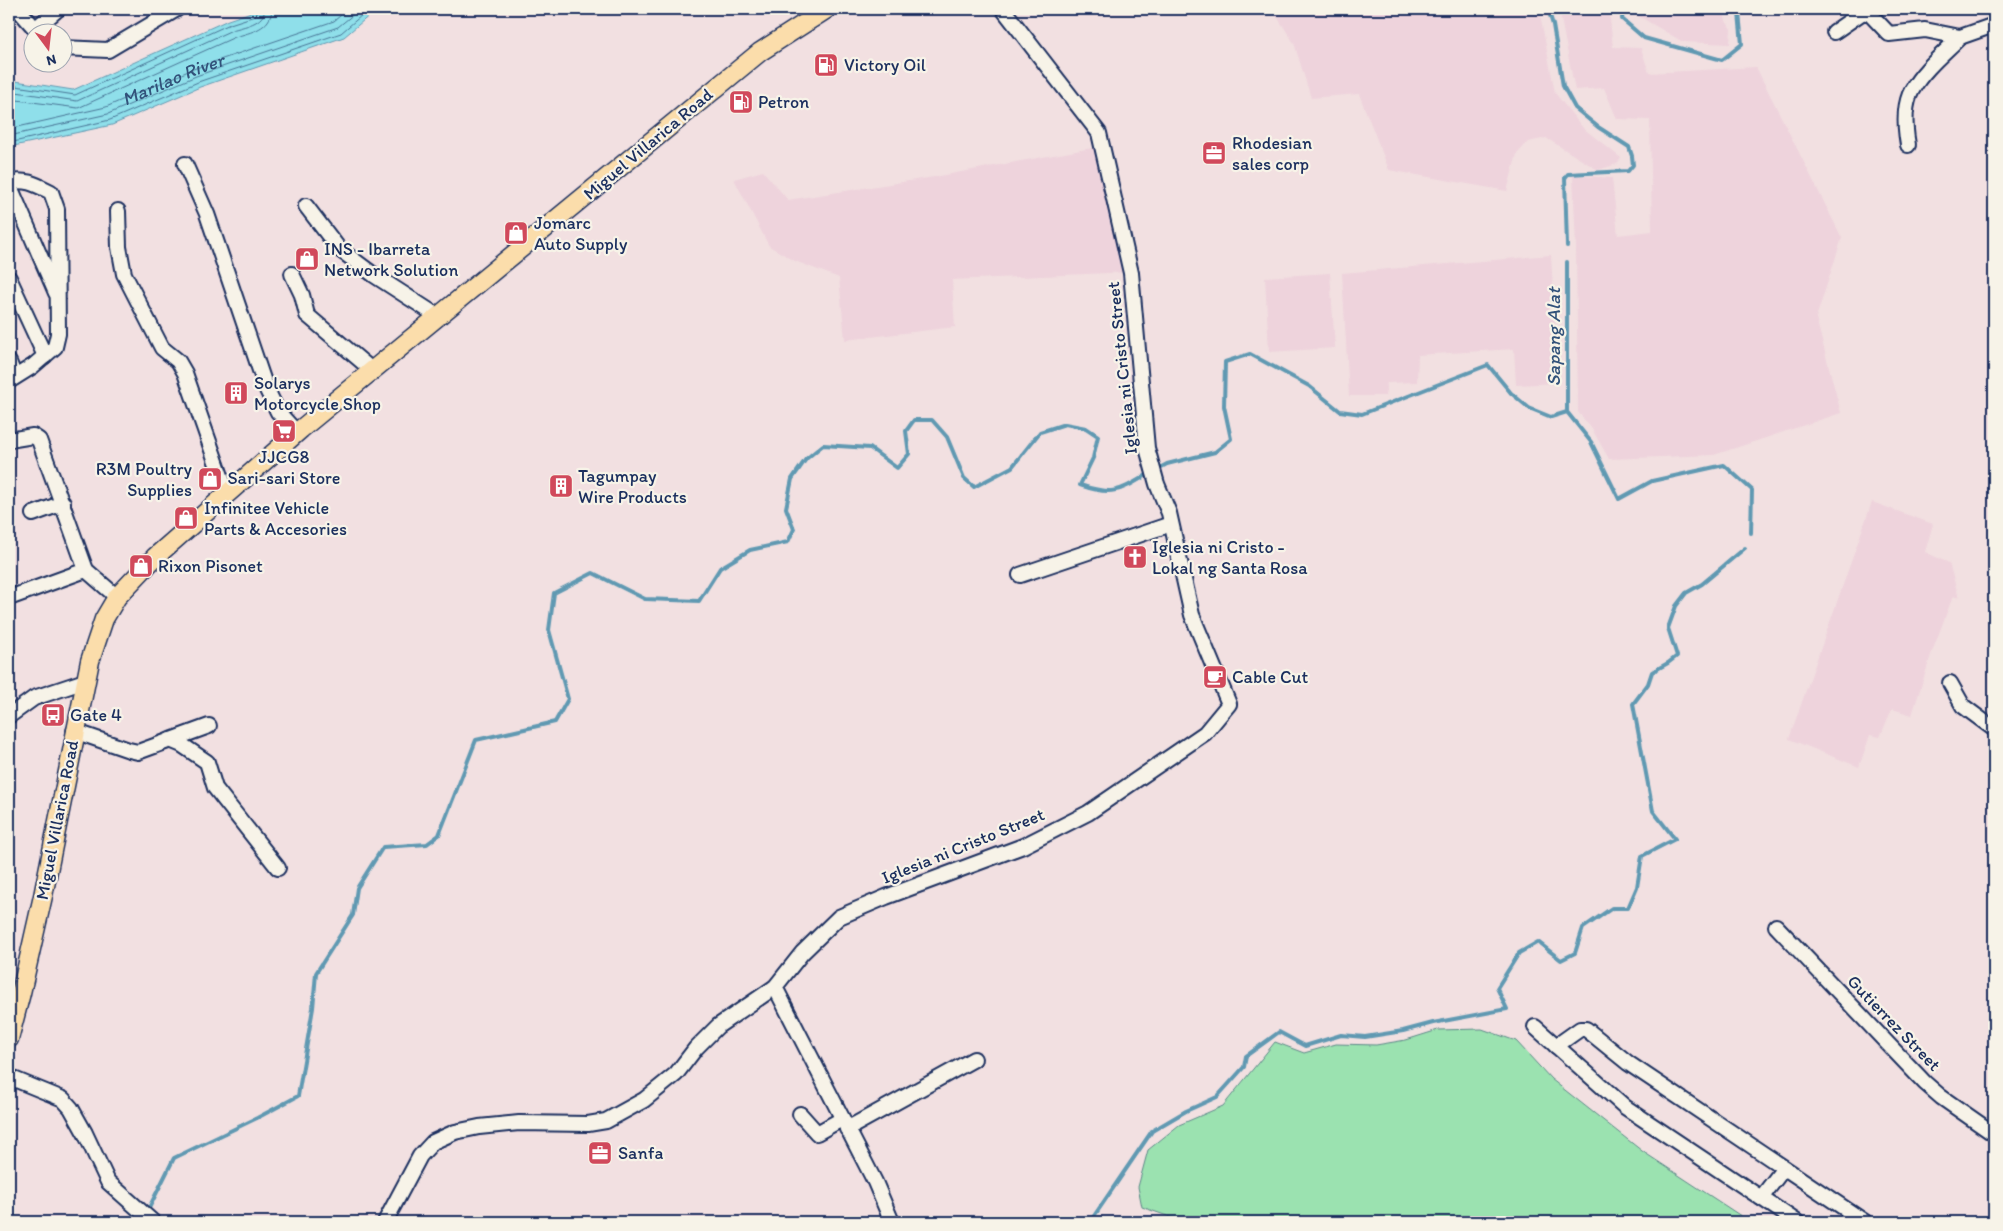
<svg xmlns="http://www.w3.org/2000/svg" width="2003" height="1231" font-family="Itim,sans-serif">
  <rect width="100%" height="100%" fill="#f2e0e1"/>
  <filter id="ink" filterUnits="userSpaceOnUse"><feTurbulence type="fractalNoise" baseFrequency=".02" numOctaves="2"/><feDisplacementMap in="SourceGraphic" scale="10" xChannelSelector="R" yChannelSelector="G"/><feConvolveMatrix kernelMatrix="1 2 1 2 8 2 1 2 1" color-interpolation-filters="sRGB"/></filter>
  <g filter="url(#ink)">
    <g fill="#eed3dc">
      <polygon points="1272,9 1539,9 1555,93 1583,128 1621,158 1617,164 1598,170 1546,138 1528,142 1517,154 1507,191 1389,170 1359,94 1311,98 1294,43"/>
      <polygon points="1559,9 1609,9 1613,47 1641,48 1649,73 1756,67 1842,238 1816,318 1841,413 1714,455 1609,459 1592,429 1578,412 1576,248 1573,175 1612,178 1618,235 1652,231 1650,120 1617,119 1604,88 1575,90"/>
      <polygon points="1638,9 1723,9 1726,21 1731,29 1730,44 1683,42 1635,14"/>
      <polygon points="1103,146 1130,272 952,280 955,327 845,340 839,278 795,261 769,246 734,179 763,171 788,200 934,177"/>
      <polygon points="1551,255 1558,383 1516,385 1514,349 1418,355 1417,382 1387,383 1385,396 1349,396 1342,273"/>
      <polygon points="1330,273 1335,348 1269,352 1265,277"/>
      <polygon points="1872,502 1933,524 1925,552 1949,563 1959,598 1953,596 1932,652 1912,715 1892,709 1880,737 1870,735 1859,767 1789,739"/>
    </g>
    <polygon fill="#9be2b0" stroke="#5b8887" points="1482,1029 1516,1041 1551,1079 1642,1151 1750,1222 1184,1222 1142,1207 1138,1187 1148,1150 1179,1125 1223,1106 1275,1042 1304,1053 1336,1044 1376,1045 1406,1040 1438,1030"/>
    <polygon fill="#8fdfea" stroke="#6199b2" points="260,9 377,9 344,37 200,87 112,125 9,147 9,80 73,90 228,20"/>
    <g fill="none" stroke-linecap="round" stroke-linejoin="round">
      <g stroke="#497596" stroke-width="1">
        <polyline points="9,85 75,95 230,24 255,16 259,9"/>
        <path d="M 9,91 L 77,101 L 232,30 C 244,26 264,24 265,9"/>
        <path d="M 9,99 L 78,108 L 235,37 C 251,32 271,29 272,9"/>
        <path id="s1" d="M 9,129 L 106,107 L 193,69 L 334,21 L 348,9"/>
        <polyline points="9,136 108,114 196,76 338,27 360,9"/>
        <polyline points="9,143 110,120 198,82 341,33 369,9"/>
      </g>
      <g stroke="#6199b2" stroke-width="4">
        <polyline points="1548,9 1553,25 1563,86 1575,108 1598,127 1629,147 1632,156 1633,165 1628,171 1568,174 1565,178 1567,246"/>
        <polyline points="1623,9 1622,19 1644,38 1722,60 1742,44 1739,13 1736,9"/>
        <polyline points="1567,262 1567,412"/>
        <polyline points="1567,412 1591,442 1619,499 1652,481 1724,465 1752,490 1751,533"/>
        <polyline points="1156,470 1167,464 1215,452 1231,439 1224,406 1225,362 1250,354 1309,386 1340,411 1362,414 1488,365 1511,393 1529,408 1551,417 1567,412"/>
        <path d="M 142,1222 L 174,1158 L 257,1118 L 298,1096 L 313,1008 L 316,973 L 353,915 L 357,888 L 383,847 L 427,844 L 439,835 L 476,740 L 555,722 L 568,699 L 549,630 L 554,593 L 593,573 L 645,599 L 699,601 L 720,568 L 750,550 L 788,542 L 794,529 L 786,508 L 792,479 L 806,459 L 823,445 L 870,448 L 897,468 L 909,454 L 906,431 L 914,420 L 932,420 L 947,437 L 964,478 L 974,487 L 1012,467 L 1040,432 L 1065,424 L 1086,428 L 1098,436 L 1093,458 L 1080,485 C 1114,497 1121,490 1150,473"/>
        <polyline points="1090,1222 1152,1131 1186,1111 1217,1097 1244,1067 1246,1056 1279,1032 1305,1046 1341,1035 1365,1037 1403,1031 1433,1023 1507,1009 1497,988 1519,953 1538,942 1561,960 1575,953 1583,928 1612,908 1628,908 1637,887 1642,856 1675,839 1653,811 1633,704 1648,684 1652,672 1668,663 1677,656 1668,628 1676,606 1686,593 1702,584 1745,548"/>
      </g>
      <defs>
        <g id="minor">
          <polyline points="18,9 38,32"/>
          <polyline points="35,29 58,9"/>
          <polyline points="1834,32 1863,12 1870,14 1889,34 1925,30 1960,37 1994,25"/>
          <polyline points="62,48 108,50 177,9"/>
          <path d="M 1908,145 C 1905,128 1903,106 1912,90 C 1923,70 1944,53 1960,37"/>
          <polyline points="185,164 207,214 266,388 278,412 297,433"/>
          <path d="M 9,182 C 27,179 35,184 51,192 L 57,209 L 58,334 L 55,347 L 33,366 L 9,381"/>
          <polyline points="9,184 56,293"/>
          <polyline points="306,206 339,249 374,275 439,317"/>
          <polyline points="118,211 119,247 124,274 162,348 178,361 185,373 227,493"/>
          <polyline points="292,274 302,295 307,315 373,371"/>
          <polyline points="9,278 45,356"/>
          <polyline points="9,362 15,377"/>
          <polyline points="9,440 33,436 39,440 86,570 117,597"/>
          <polyline points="33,514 63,503"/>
          <polyline points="1020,575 1171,524"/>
          <polyline points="9,598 86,570"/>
          <polyline points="1950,683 1963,706 1994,729"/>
          <polyline points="9,716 34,698 85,681"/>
          <polyline points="74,731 129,750 138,752 209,726"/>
          <polyline points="170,740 182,745 207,762 215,788 278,868"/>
          <polyline points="1776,926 1925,1083 1941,1097 1994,1134"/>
          <polyline points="775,987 875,1182 892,1222"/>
          <polyline points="1535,1027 1625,1107 1797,1222"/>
          <polyline points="1556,1046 1580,1029 1586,1029 1628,1063 1865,1222"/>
          <polyline points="9,1077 63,1099 71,1108 85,1133 108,1182 153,1222"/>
          <polyline points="800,1114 817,1133 842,1119"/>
          <polyline points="847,1129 974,1059"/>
          <polyline points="1761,1198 1784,1168"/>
          <polyline points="385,1222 420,1156 433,1142 455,1132 479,1127 519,1123 588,1124 606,1121 644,1100 676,1074 696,1048 718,1026 775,987 802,953 839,917 886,897 1023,846 1088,813 1205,733 1229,704 1192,615 1169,513 1157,484 1147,448 1131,273 1099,133 1003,9"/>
        </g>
        <polyline id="major" points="9,1039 21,993 43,896 90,661 104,619 117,597 155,557 301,429 760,52 827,9"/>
      </defs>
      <use href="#minor" stroke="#1b2f5e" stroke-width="18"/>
      <use href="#major" stroke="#1b2f5e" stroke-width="21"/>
      <use href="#minor" stroke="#f7f3e8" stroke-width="14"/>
      <use href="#major" stroke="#fbddab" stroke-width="18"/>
    </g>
  </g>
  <defs>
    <symbol id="fuel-square" viewBox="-11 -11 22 22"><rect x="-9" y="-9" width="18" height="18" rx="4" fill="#d1495b" stroke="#f7f3e8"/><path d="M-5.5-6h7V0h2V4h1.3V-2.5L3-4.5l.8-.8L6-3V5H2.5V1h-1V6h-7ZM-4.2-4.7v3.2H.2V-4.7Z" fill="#fff"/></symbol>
    <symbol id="office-square" viewBox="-11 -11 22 22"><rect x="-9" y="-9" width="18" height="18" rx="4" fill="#d1495b" stroke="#f7f3e8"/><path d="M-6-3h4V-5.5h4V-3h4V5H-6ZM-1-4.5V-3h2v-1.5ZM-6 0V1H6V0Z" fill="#fff"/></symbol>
    <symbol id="shop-square" viewBox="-11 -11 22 22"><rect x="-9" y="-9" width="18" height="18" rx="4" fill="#d1495b" stroke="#f7f3e8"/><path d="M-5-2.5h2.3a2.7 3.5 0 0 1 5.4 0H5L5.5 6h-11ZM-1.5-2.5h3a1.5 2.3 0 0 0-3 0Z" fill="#fff"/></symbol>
    <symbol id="building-square" viewBox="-11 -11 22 22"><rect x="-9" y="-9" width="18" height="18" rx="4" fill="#d1495b" stroke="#f7f3e8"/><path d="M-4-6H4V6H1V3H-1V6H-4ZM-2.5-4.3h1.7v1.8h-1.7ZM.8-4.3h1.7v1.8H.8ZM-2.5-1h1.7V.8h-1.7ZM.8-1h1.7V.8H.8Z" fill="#fff"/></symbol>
    <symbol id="supermarket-square" viewBox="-11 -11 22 22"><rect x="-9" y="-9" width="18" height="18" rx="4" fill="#d1495b" stroke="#f7f3e8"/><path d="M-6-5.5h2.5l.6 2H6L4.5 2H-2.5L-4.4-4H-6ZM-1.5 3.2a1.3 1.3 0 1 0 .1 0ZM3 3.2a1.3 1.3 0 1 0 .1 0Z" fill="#fff"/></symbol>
    <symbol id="church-square" viewBox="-11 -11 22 22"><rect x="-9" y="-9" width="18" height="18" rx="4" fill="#d1495b" stroke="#f7f3e8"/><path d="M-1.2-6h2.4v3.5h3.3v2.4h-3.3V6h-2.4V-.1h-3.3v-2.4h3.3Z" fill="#fff"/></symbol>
    <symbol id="cafe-square" viewBox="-11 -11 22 22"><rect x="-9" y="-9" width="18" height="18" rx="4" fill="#d1495b" stroke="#f7f3e8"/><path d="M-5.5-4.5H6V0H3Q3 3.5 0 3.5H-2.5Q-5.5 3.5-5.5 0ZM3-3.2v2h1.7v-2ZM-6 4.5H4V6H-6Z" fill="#fff"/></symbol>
    <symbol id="bus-square" viewBox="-11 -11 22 22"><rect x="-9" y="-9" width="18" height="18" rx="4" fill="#d1495b" stroke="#f7f3e8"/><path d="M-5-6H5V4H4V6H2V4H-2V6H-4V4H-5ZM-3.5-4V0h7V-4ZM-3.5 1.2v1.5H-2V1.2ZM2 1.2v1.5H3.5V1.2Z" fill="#fff"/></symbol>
  </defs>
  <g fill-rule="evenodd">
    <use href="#fuel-square" x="812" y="51" width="28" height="28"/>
    <use href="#fuel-square" x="727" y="88" width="28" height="28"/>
    <use href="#office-square" x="1200" y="139" width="28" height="28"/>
    <use href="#shop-square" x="502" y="219" width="28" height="28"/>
    <use href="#shop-square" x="293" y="245" width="28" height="28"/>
    <use href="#building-square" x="222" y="379" width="28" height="28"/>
    <use href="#supermarket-square" x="270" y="417" width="28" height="28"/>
    <use href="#shop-square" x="196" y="465" width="28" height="28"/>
    <use href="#building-square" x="547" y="472" width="28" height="28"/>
    <use href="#shop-square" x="172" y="504" width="28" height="28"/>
    <use href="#church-square" x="1121" y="543" width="28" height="28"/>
    <use href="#shop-square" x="127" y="552" width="28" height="28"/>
    <use href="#cafe-square" x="1201" y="663" width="28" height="28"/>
    <use href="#bus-square" x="39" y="701" width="28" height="28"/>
    <use href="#office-square" x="586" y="1139" width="28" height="28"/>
  </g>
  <g text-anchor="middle" stroke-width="4.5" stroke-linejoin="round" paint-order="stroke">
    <g font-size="18" fill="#1b2f5e" stroke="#f7f3e8" text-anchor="start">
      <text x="844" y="71">Victory Oil</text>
      <text x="758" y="108">Petron</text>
      <text x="1232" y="149">Rhodesian<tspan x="1232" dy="21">sales corp</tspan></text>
      <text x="534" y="229">Jomarc<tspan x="534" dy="21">Auto Supply</tspan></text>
      <text x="324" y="255">INS - Ibarreta<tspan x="324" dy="21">Network Solution</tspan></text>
      <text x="254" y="389">Solarys<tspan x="254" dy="21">Motorcycle Shop</tspan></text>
      <text x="284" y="463" text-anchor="middle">JJCG8<tspan x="284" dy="21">Sari-sari Store</tspan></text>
      <text x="192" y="475" text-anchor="end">R3M Poultry<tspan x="192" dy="21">Supplies</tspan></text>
      <text x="578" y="482">Tagumpay<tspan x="578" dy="21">Wire Products</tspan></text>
      <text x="204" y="514">Infinitee Vehicle<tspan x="204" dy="21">Parts &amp; Accesories</tspan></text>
      <text x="1152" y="553">Iglesia ni Cristo -<tspan x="1152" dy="21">Lokal ng Santa Rosa</tspan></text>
      <text x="158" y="572">Rixon Pisonet</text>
      <text x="1232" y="683">Cable Cut</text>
      <text x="70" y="721">Gate 4</text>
      <text x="618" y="1159">Sanfa</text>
    </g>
    <g font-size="18" fill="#1b2f5e" stroke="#f7f3e8">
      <text transform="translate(648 144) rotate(-40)" y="6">Miguel Villarica Road</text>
      <text transform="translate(1122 368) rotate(-96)" y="6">Iglesia ni Cristo Street</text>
      <text transform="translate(57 820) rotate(-79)" y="6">Miguel Villarica Road</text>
      <text transform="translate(963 846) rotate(-22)" y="6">Iglesia ni Cristo Street</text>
      <text transform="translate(1894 1023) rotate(46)" y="6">Gutierrez Street</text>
    </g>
    <g font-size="19" font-style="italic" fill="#32527a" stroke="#f7f3e8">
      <text dy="7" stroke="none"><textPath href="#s1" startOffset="172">Marilao River</textPath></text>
      <text transform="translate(1553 337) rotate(-90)" y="7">Sapang Alat</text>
    </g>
  </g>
  <rect width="2003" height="1231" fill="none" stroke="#f7f3e8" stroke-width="30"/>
  <rect x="15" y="15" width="1973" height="1201" fill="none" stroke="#1b2f5e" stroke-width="2" filter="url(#ink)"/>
  <g transform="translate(48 48) rotate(165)"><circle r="24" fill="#f7f3e8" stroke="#9fa5b1"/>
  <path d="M0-4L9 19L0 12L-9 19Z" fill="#d1495b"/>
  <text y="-8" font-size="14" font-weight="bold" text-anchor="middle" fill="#1b2f5e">N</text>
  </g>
</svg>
